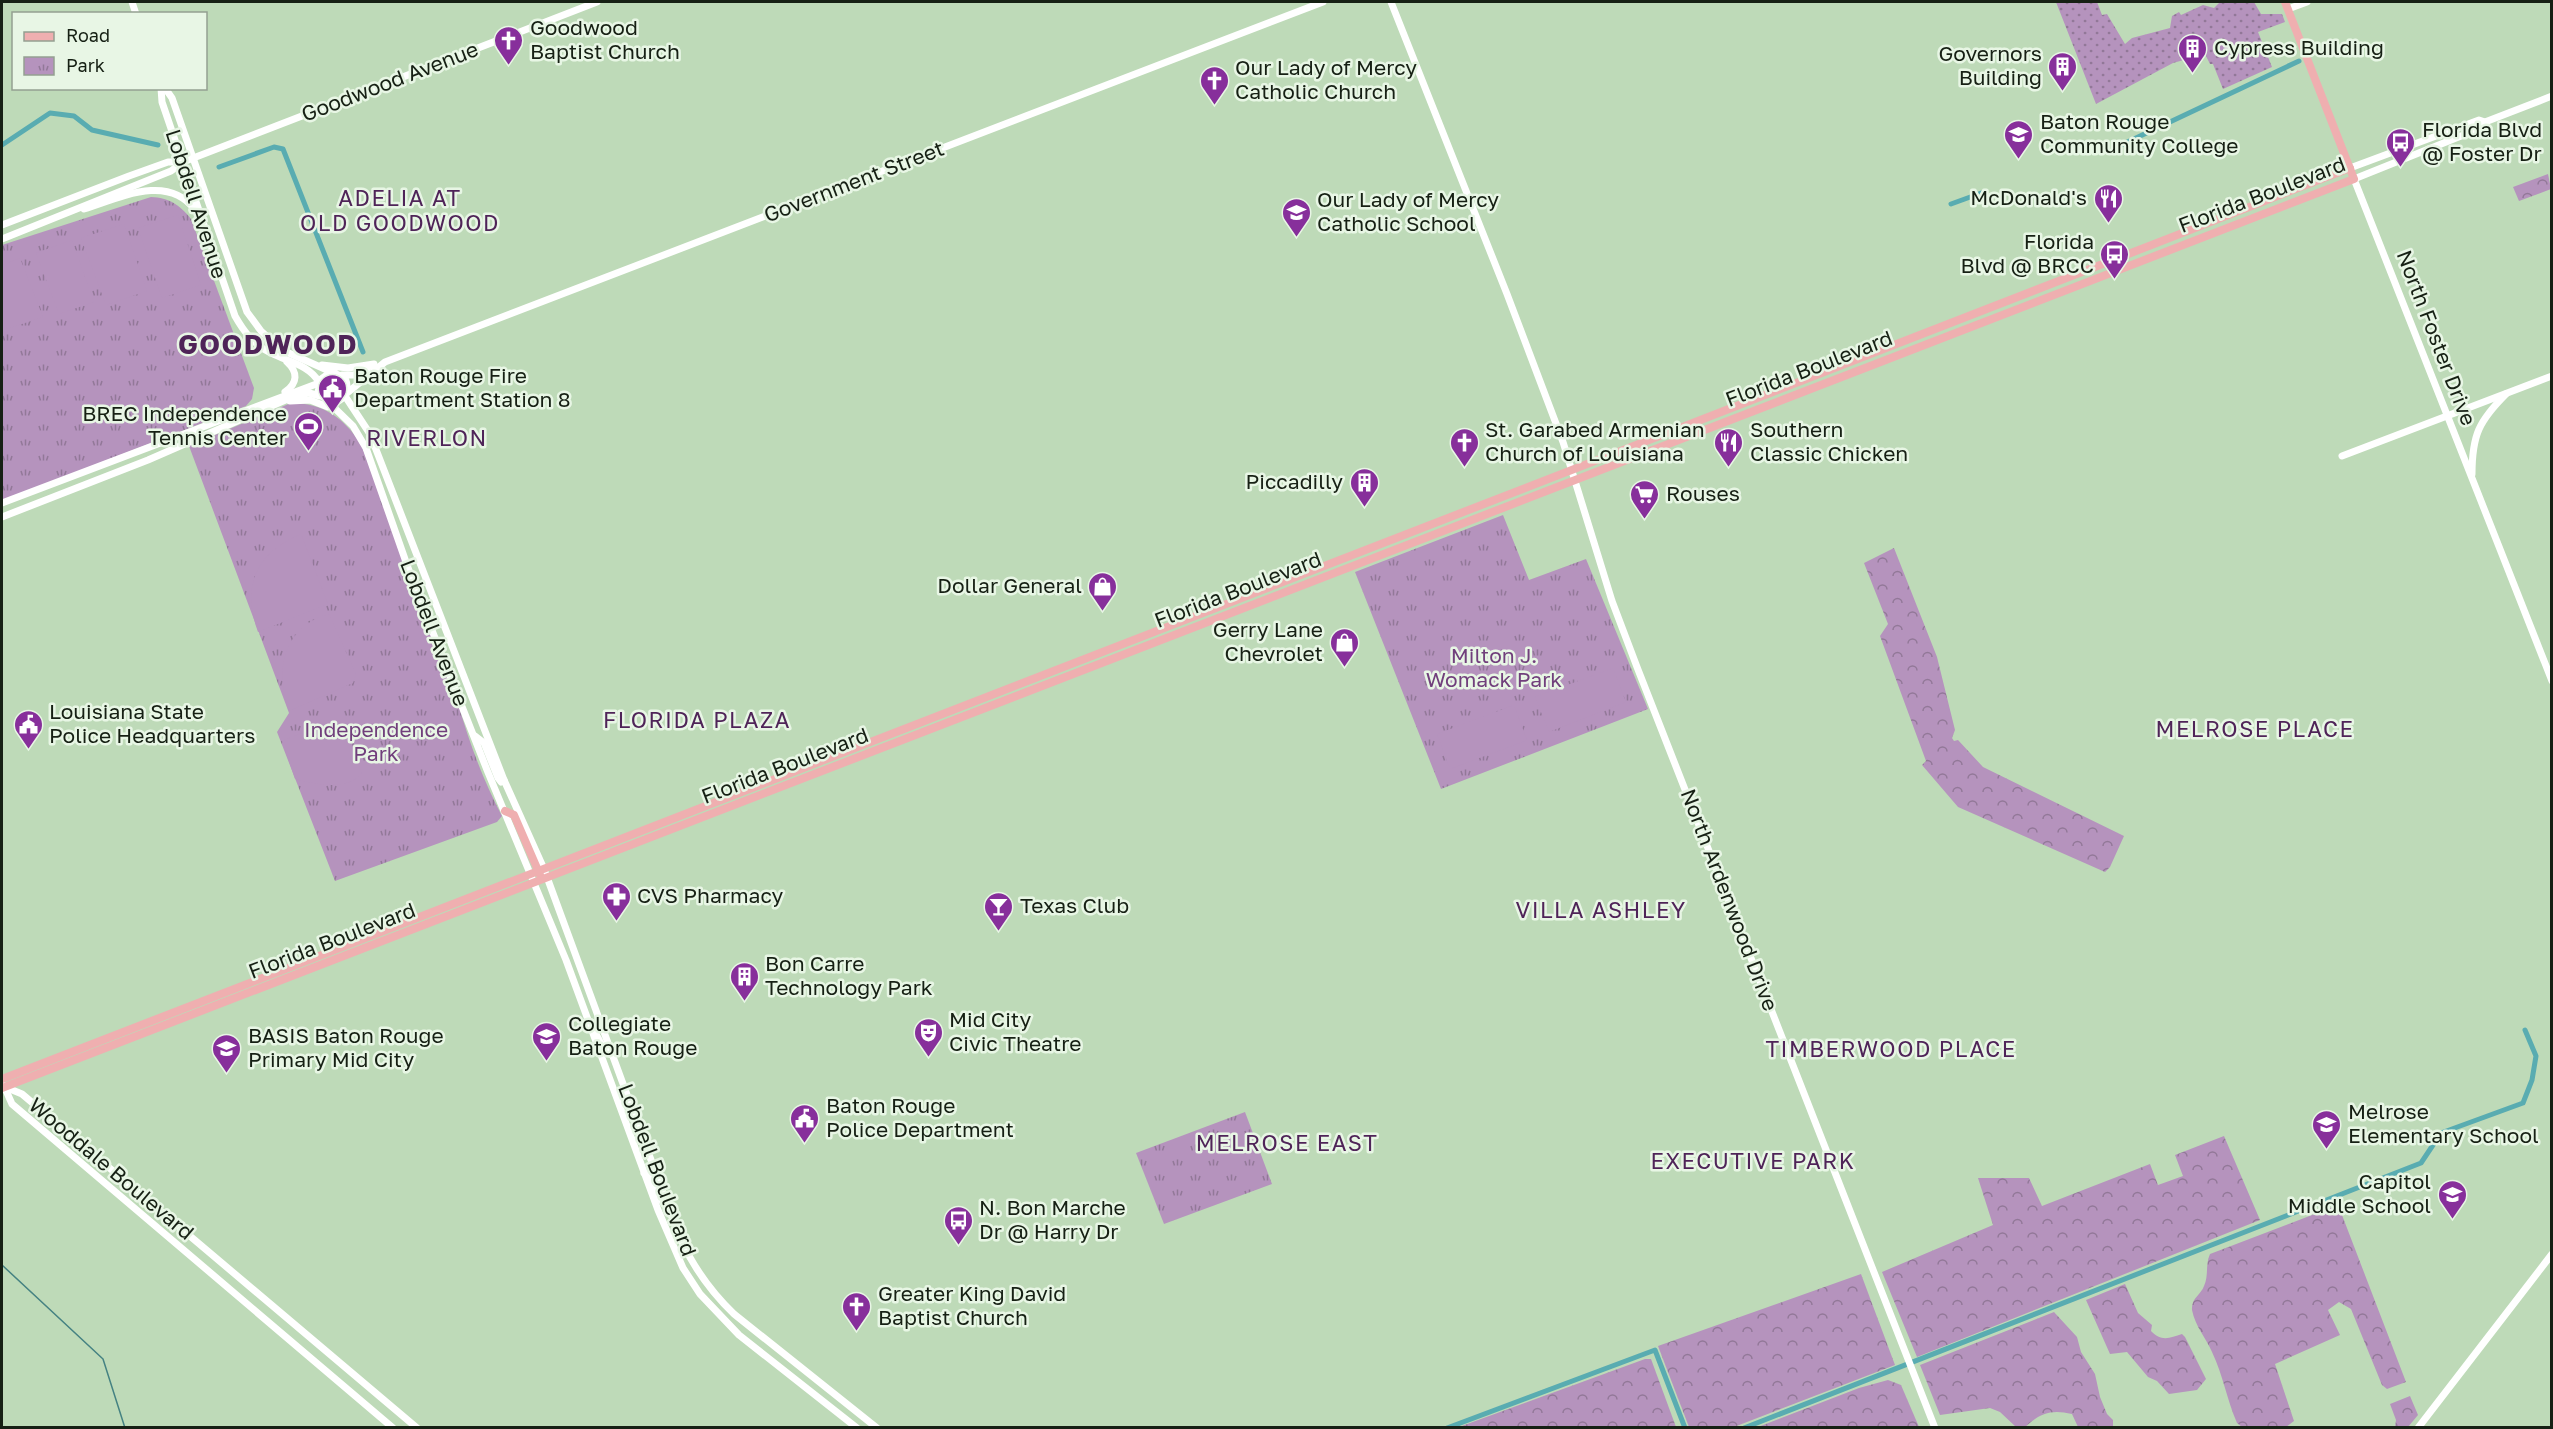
<svg xmlns="http://www.w3.org/2000/svg" width="2553" height="1429" font-family="'Golos Text',sans-serif">
  <defs>
    <pattern id="grass-dots" width="8" height="8" patternUnits="userSpaceOnUse" patternTransform="scale(1.5)"><rect width="8" height="8" fill="#b593bd"/><path d="M2 2h.1M6 6h.1" fill="none" stroke="#927898" stroke-width="1.8" stroke-linecap="round"/></pattern>
    <pattern id="forest-crowns" width="20" height="18" patternUnits="userSpaceOnUse" patternTransform="scale(1.5)"><rect width="20" height="18" fill="#b593bd"/><path d="M2 6a3 3 0 1 1 6 0M12 15a3 3 0 1 1 6 0" fill="none" stroke="#927898"/></pattern>
    <pattern id="park-tufts" width="24" height="20" patternUnits="userSpaceOnUse" patternTransform="scale(1.5)"><rect width="24" height="20" fill="#b593bd"/><path d="M3 7l-1-3M5 7V3M7 7l1-3M15 17l-1-3M17 17v-4M19 17l1-3" fill="none" stroke="#927898"/></pattern>
  </defs>
  <rect width="100%" height="100%" fill="#bedab8"/>
  <polygon fill="url(#grass-dots)" points="2056,2 2097,2 2102,15 2107,14 2125,44 2132,38 2170,28 2172,16 2179,12 2181,15 2203,5 2214,8 2220,2 2254,2 2261,14 2282,14 2285,22 2258,32 2272,67 2223,89 2213,64 2210,64 2205,54 2173,63 2096,104"/>
  <g fill="url(#forest-crowns)">
    <polygon points="2548,174 2551,189 2519,201 2513,187"/>
    <polygon points="1894,548 1937,657 1955,730 1952,738 1954,741 1958,740 1983,767 2124,836 2110,867 2105,872 1958,807 1922,765 1926,761 1880,636 1888,624 1864,563"/>
    <polygon points="2224,1136 2260,1220 1917,1357 1882,1272 1993,1225 1978,1178 2029,1178 2042,1206 2150,1164 2158,1185 2183,1176 2175,1155"/>
    <path d="M 2333,1207 L 2342,1215 L 2406,1382 L 2387,1389 L 2382,1385 L 2351,1309 L 2339,1302 L 2328,1310 L 2340,1335 L 2275,1364 L 2294,1421 L 2286,1427 L 2242,1427 L 2237,1423 C 2227,1400 2223,1375 2212,1352 C 2206,1338 2195,1326 2192,1310 C 2191,1298 2201,1295 2204,1286 C 2209,1275 2205,1265 2210,1254 Z"/>
    <polygon points="1861,1274 1895,1365 1734,1427 1689,1427 1658,1346"/>
    <path d="M 2125,1284 L 2138,1313 L 2152,1325 L 2151,1331 C 2161,1342 2170,1338 2182,1334 L 2185,1337 L 2206,1379 L 2197,1390 L 2169,1394 L 2157,1381 L 2148,1377 L 2127,1352 L 2110,1354 L 2086,1300 Z"/>
    <path d="M 2054,1312 L 2077,1337 L 2081,1352 L 2095,1374 L 2100,1397 L 2107,1414 L 2113,1420 L 2113,1427 L 2078,1427 L 2072,1414 C 2051,1409 2040,1413 2024,1428 L 2016,1427 L 2000,1412 L 1990,1408 L 1940,1415 L 1920,1365 Z"/>
    <polygon points="1645,1359 1651,1359 1676,1427 1459,1427"/>
    <polygon points="1888,1380 1901,1385 1919,1427 1758,1427 1859,1388"/>
    <polygon points="2410,1396 2418,1415 2408,1427 2395,1427 2396,1420 2390,1404"/>
  </g>
  <g fill="url(#park-tufts)">
    <path d="M 151,197 C 169,198 179,204 191,219 L 254,388 L 252,399 L 246,406 L 2,501 L 2,245 Z"/>
    <path d="M 291,403 C 323,403 344,418 361,444 L 458,703 C 469,742 483,780 502,816 L 497,822 L 335,881 L 277,732 L 289,713 L 189,446 Z"/>
    <polygon points="1503,515 1529,580 1586,559 1648,709 1441,789 1355,572"/>
    <polygon points="1245,1112 1272,1184 1164,1224 1136,1153"/>
  </g>
  <g fill="#b593bd">
    <polygon points="178,215 201,285 162,298 138,228"/>
    <polygon points="124,224 147,291 106,305 81,238"/>
    <polygon points="72,240 94,302 59,314 36,253"/>
    <polygon points="20,258 43,317 7,329 2,317 2,265"/>
    <path d="M 301,534 L 328,604 L 258,632 C 241,586 256,553 301,534 Z"/>
    <path d="M 329,614 L 356,674 L 353,683 L 289,711 C 274,672 283,626 329,614 Z"/>
    <polygon points="1613,668 1626,702 1549,732 1535,697"/>
    <polygon points="1514,705 1527,740 1450,769 1437,734"/>
    <path d="M 335,720 L 342,722 L 362,773 C 346,792 316,784 295,779 L 282,741 Z"/>
  </g>
  <g fill="none" stroke-linecap="round" stroke-linejoin="round">
    <polyline stroke="#458282" stroke-width="1.5" points="2,1265 103,1359 125,1428"/>
    <g stroke="#59acb1" stroke-width="5">
      <polyline points="2,145 50,113 74,116 92,130 158,145"/>
      <polyline points="2119,146 2299,61"/>
      <polyline points="219,167 274,147 283,149 363,352"/>
      <polyline points="1951,204 1984,192"/>
      <polyline points="1447,1428 1655,1350 1685,1428"/>
      <polyline points="1744,1428 2421,1163 2441,1133 2523,1103 2532,1080 2536,1056 2525,1030"/>
    </g>
    <g stroke="#fff" stroke-width="7">
      <polyline points="132,2 136,14"/>
      <polyline points="1391,2 1507,294 1563,442 1612,601 1637,667 1935,1428"/>
      <polyline points="2288,9 2307,2"/>
      <path d="M 161,88 L 162,102 L 235,316 C 244,332 254,345 271,353 C 288,362 308,364 319,382"/>
      <path d="M 165,88 L 172,98 L 247,312 L 261,331 L 282,350 L 345,378 C 351,392 343,404 328,402"/>
      <polyline points="2552,96 2485,122 2481,128 2354,179 2552,681"/>
      <polyline points="2350,168 2479,120 2485,122"/>
      <path d="M 84,209 C 119,198 168,173 195,210"/>
      <polyline points="2,225 129,176 168,162 183,162"/>
      <polyline points="2,239 171,171 183,162 597,2"/>
      <polyline points="322,365 348,368 374,364"/>
      <polyline points="335,373 328,374 321,379 318,392 353,426 366,448 413,582 487,770 566,960 658,1210 683,1268 700,1294 739,1335 857,1428"/>
      <polyline points="342,375 354,375 372,365"/>
      <path d="M 285,392 C 298,383 298,372 287,362"/>
      <polyline points="347,393 385,362 1323,2"/>
      <path d="M 345,396 L 370,434 L 504,780 L 544,869 L 679,1236 C 693,1267 710,1291 734,1314 L 877,1428"/>
      <polyline points="290,401 310,400 328,407"/>
      <polyline points="2342,456 2552,376"/>
      <path d="M 2472,474 C 2472,435 2479,421 2506,394"/>
      <polyline points="2,503 319,383"/>
      <polyline points="2,517 148,460 297,395 309,393 320,396"/>
      <polyline points="475,736 484,743 498,778 501,782 504,780"/>
      <polyline points="595,1032 606,1053 614,1055"/>
      <polyline points="4,1086 12,1104 393,1428"/>
      <polyline points="5,1087 22,1094 417,1428"/>
      <path d="M 644,1173 C 659,1179 654,1200 669,1207"/>
      <polyline points="2418,1428 2552,1254"/>
    </g>
    <g stroke="#efafb0" stroke-width="8">
      <polyline points="505,811 514,815 540,875"/>
      <polyline points="2,1079 2350,168"/>
      <polyline points="2,1088 2354,179 2285,2"/>
    </g>
  </g>
  <defs>
    <symbol id="church-pin" viewBox="-11 -11 22 30"><path d="M0 17L-7.5 6A9.5 9.5 0 1 1 7.5 6Z" fill="#872f9b" stroke="#e8f6e5"/><path d="M-1.2-6h2.4v3.5h3.3v2.4h-3.3V6h-2.4V-.1h-3.3v-2.4h3.3Z" fill="#fff"/></symbol>
    <symbol id="building-pin" viewBox="-11 -11 22 30"><path d="M0 17L-7.5 6A9.5 9.5 0 1 1 7.5 6Z" fill="#872f9b" stroke="#e8f6e5"/><path d="M-4-6H4V6H1V3H-1V6H-4ZM-2.5-4.3h1.7v1.8h-1.7ZM.8-4.3h1.7v1.8H.8ZM-2.5-1h1.7V.8h-1.7ZM.8-1h1.7V.8H.8Z" fill="#fff"/></symbol>
    <symbol id="university-pin" viewBox="-11 -11 22 30"><path d="M0 17L-7.5 6A9.5 9.5 0 1 1 7.5 6Z" fill="#872f9b" stroke="#e8f6e5"/><path d="M0-5L7-2L0 1L-7-2ZM-4 1L0 2.5L4 1V4Q0 6-4 4Z" fill="#fff"/></symbol>
    <symbol id="bus-pin" viewBox="-11 -11 22 30"><path d="M0 17L-7.5 6A9.5 9.5 0 1 1 7.5 6Z" fill="#872f9b" stroke="#e8f6e5"/><path d="M-5-6H5V4H4V6H2V4H-2V6H-4V4H-5ZM-3.5-4V0h7V-4ZM-3.5 1.2v1.5H-2V1.2ZM2 1.2v1.5H3.5V1.2Z" fill="#fff"/></symbol>
    <symbol id="restaurant-pin" viewBox="-11 -11 22 30"><path d="M0 17L-7.5 6A9.5 9.5 0 1 1 7.5 6Z" fill="#872f9b" stroke="#e8f6e5"/><path d="M-5-6h1v4h1v-4h1v4h1v-4h1v5L-1.5 .5V6h-2V.5L-5-1ZM5-6V6H3V1.5H1.5Q1.5-4 5-6Z" fill="#fff"/></symbol>
    <symbol id="school-pin" viewBox="-11 -11 22 30"><path d="M0 17L-7.5 6A9.5 9.5 0 1 1 7.5 6Z" fill="#872f9b" stroke="#e8f6e5"/><path d="M0-5L7-2L0 1L-7-2ZM-4 1L0 2.5L4 1V4Q0 6-4 4Z" fill="#fff"/></symbol>
    <symbol id="civic-pin" viewBox="-11 -11 22 30"><path d="M0 17L-7.5 6A9.5 9.5 0 1 1 7.5 6Z" fill="#872f9b" stroke="#e8f6e5"/><path d="M-.6-6.5H3V-4.5H.6V-3L4-1V1h2V6H-6V1h2V-1L-.6-3ZM-1.2 2.5V6h2.4V2.5Z" fill="#fff"/></symbol>
    <symbol id="stadium-pin" viewBox="-11 -11 22 30"><path d="M0 17L-7.5 6A9.5 9.5 0 1 1 7.5 6Z" fill="#872f9b" stroke="#e8f6e5"/><path d="M0-5a6.5 5 0 1 0 0 10a6.5 5 0 1 0 0-10ZM-3.5-1.8h7v3.6h-7Z" fill="#fff"/></symbol>
    <symbol id="supermarket-pin" viewBox="-11 -11 22 30"><path d="M0 17L-7.5 6A9.5 9.5 0 1 1 7.5 6Z" fill="#872f9b" stroke="#e8f6e5"/><path d="M-6-5.5h2.5l.6 2H6L4.5 2H-2.5L-4.4-4H-6ZM-1.5 3.2a1.3 1.3 0 1 0 .1 0ZM3 3.2a1.3 1.3 0 1 0 .1 0Z" fill="#fff"/></symbol>
    <symbol id="shop-pin" viewBox="-11 -11 22 30"><path d="M0 17L-7.5 6A9.5 9.5 0 1 1 7.5 6Z" fill="#872f9b" stroke="#e8f6e5"/><path d="M-5-2.5h2.3a2.7 3.5 0 0 1 5.4 0H5L5.5 6h-11ZM-1.5-2.5h3a1.5 2.3 0 0 0-3 0Z" fill="#fff"/></symbol>
    <symbol id="pharmacy-pin" viewBox="-11 -11 22 30"><path d="M0 17L-7.5 6A9.5 9.5 0 1 1 7.5 6Z" fill="#872f9b" stroke="#e8f6e5"/><path d="M-2-6h4v4h4v4h-4v4h-4v-4h-4v-4h4Z" fill="#fff"/></symbol>
    <symbol id="bar-pin" viewBox="-11 -11 22 30"><path d="M0 17L-7.5 6A9.5 9.5 0 1 1 7.5 6Z" fill="#872f9b" stroke="#e8f6e5"/><path d="M-6-5H6L.8 .8V4.5H3.5V6h-7V4.5H-.8V.8Z" fill="#fff"/></symbol>
    <symbol id="theatre-pin" viewBox="-11 -11 22 30"><path d="M0 17L-7.5 6A9.5 9.5 0 1 1 7.5 6Z" fill="#872f9b" stroke="#e8f6e5"/><path d="M-5-5.5Q0-4 5-5.5V0Q5 5 0 6Q-5 5-5 0ZM-3.3-2.5H-1v1.5H-3.3ZM1-2.5H3.3v1.5H1ZM-2.8 1Q0 5.5 2.8 1Z" fill="#fff"/></symbol>
  </defs>
  <g fill-rule="evenodd">
    <use href="#church-pin" x="492" y="24" width="33" height="45"/>
    <use href="#building-pin" x="2176" y="32" width="33" height="45"/>
    <use href="#building-pin" x="2046" y="50" width="33" height="45"/>
    <use href="#church-pin" x="1198" y="64" width="33" height="45"/>
    <use href="#university-pin" x="2002" y="118" width="33" height="45"/>
    <use href="#bus-pin" x="2384" y="126" width="33" height="45"/>
    <use href="#restaurant-pin" x="2092" y="182" width="33" height="45"/>
    <use href="#school-pin" x="1280" y="196" width="33" height="45"/>
    <use href="#bus-pin" x="2098" y="238" width="33" height="45"/>
    <use href="#civic-pin" x="316" y="372" width="33" height="45"/>
    <use href="#stadium-pin" x="292" y="410" width="33" height="45"/>
    <use href="#church-pin" x="1448" y="426" width="33" height="45"/>
    <use href="#restaurant-pin" x="1712" y="426" width="33" height="45"/>
    <use href="#building-pin" x="1348" y="466" width="33" height="45"/>
    <use href="#supermarket-pin" x="1628" y="478" width="33" height="45"/>
    <use href="#shop-pin" x="1086" y="570" width="33" height="45"/>
    <use href="#shop-pin" x="1328" y="626" width="33" height="45"/>
    <use href="#civic-pin" x="12" y="708" width="33" height="45"/>
    <use href="#pharmacy-pin" x="600" y="880" width="33" height="45"/>
    <use href="#bar-pin" x="982" y="890" width="33" height="45"/>
    <use href="#building-pin" x="728" y="960" width="33" height="45"/>
    <use href="#theatre-pin" x="912" y="1016" width="33" height="45"/>
    <use href="#school-pin" x="530" y="1020" width="33" height="45"/>
    <use href="#school-pin" x="210" y="1032" width="33" height="45"/>
    <use href="#civic-pin" x="788" y="1102" width="33" height="45"/>
    <use href="#school-pin" x="2310" y="1108" width="33" height="45"/>
    <use href="#school-pin" x="2436" y="1178" width="33" height="45"/>
    <use href="#bus-pin" x="942" y="1204" width="33" height="45"/>
    <use href="#church-pin" x="840" y="1290" width="33" height="45"/>
  </g>
  <g text-anchor="middle" stroke-width="5" stroke-linejoin="round" paint-order="stroke">
    <g font-size="21" fill="#162014" stroke="#e8f6e5" text-anchor="start">
      <text x="530" y="35">Goodwood<tspan x="530" dy="24">Baptist Church</tspan></text>
      <text x="2214" y="55">Cypress Building</text>
      <text x="2042" y="61" text-anchor="end">Governors<tspan x="2042" dy="24">Building</tspan></text>
      <text x="1235" y="75">Our Lady of Mercy<tspan x="1235" dy="24">Catholic Church</tspan></text>
      <text x="2040" y="129">Baton Rouge<tspan x="2040" dy="24">Community College</tspan></text>
      <text x="2422" y="137">Florida Blvd<tspan x="2422" dy="24">@ Foster Dr</tspan></text>
      <text x="2087" y="205" text-anchor="end">McDonald's</text>
      <text x="1317" y="207">Our Lady of Mercy<tspan x="1317" dy="24">Catholic School</tspan></text>
      <text x="2094" y="249" text-anchor="end">Florida<tspan x="2094" dy="24">Blvd @ BRCC</tspan></text>
      <text x="354" y="383">Baton Rouge Fire<tspan x="354" dy="24">Department Station 8</tspan></text>
      <text x="287" y="421" text-anchor="end">BREC Independence<tspan x="287" dy="24">Tennis Center</tspan></text>
      <text x="1485" y="437">St. Garabed Armenian<tspan x="1485" dy="24">Church of Louisiana</tspan></text>
      <text x="1750" y="437">Southern<tspan x="1750" dy="24">Classic Chicken</tspan></text>
      <text x="1343" y="489" text-anchor="end">Piccadilly</text>
      <text x="1666" y="501">Rouses</text>
      <text x="1082" y="593" text-anchor="end">Dollar General</text>
      <text x="1323" y="637" text-anchor="end">Gerry Lane<tspan x="1323" dy="24">Chevrolet</tspan></text>
      <text x="49" y="719">Louisiana State<tspan x="49" dy="24">Police Headquarters</tspan></text>
      <text x="637" y="903">CVS Pharmacy</text>
      <text x="1020" y="913">Texas Club</text>
      <text x="765" y="971">Bon Carre<tspan x="765" dy="24">Technology Park</tspan></text>
      <text x="949" y="1027">Mid City<tspan x="949" dy="24">Civic Theatre</tspan></text>
      <text x="568" y="1031">Collegiate<tspan x="568" dy="24">Baton Rouge</tspan></text>
      <text x="248" y="1043">BASIS Baton Rouge<tspan x="248" dy="24">Primary Mid City</tspan></text>
      <text x="826" y="1113">Baton Rouge<tspan x="826" dy="24">Police Department</tspan></text>
      <text x="2348" y="1119">Melrose<tspan x="2348" dy="24">Elementary School</tspan></text>
      <text x="2431" y="1189" text-anchor="end">Capitol<tspan x="2431" dy="24">Middle School</tspan></text>
      <text x="979" y="1215">N. Bon Marche<tspan x="979" dy="24">Dr @ Harry Dr</tspan></text>
      <text x="878" y="1301">Greater King David<tspan x="878" dy="24">Baptist Church</tspan></text>
    </g>
    <g font-size="21" fill="#162014" stroke="#e8f6e5">
      <text transform="translate(390 82) rotate(-21)" y="7">Goodwood Avenue</text>
      <text transform="translate(854 182) rotate(-21)" y="7">Government Street</text>
      <text transform="translate(2262 195) rotate(-21)" y="7">Florida Boulevard</text>
      <text transform="translate(196 204) rotate(72)" y="7">Lobdell Avenue</text>
      <text transform="translate(2436 338) rotate(69)" y="7">North Foster Drive</text>
      <text transform="translate(1809 369) rotate(-21)" y="7">Florida Boulevard</text>
      <text transform="translate(1238 590) rotate(-21)" y="7">Florida Boulevard</text>
      <text transform="translate(434 633) rotate(69)" y="7">Lobdell Avenue</text>
      <text transform="translate(785 766) rotate(-21)" y="7">Florida Boulevard</text>
      <text transform="translate(1729 900) rotate(69)" y="7">North Ardenwood Drive</text>
      <text transform="translate(332 941) rotate(-21)" y="7">Florida Boulevard</text>
      <text transform="translate(111 1169) rotate(40)" y="7">Wooddale Boulevard</text>
      <text transform="translate(657 1170) rotate(69)" y="7">Lobdell Boulevard</text>
    </g>
    <g font-size="21" fill="#713f7c" stroke="#e8f6e5">
      <text x="1494" y="663">Milton J.<tspan x="1494" dy="24">Womack Park</tspan></text>
      <text x="376" y="737">Independence<tspan x="376" dy="24">Park</tspan></text>
    </g>
    <g font-size="22" letter-spacing="1.5" fill="#4f2458" stroke="#e8f6e5">
      <text x="400" y="206">ADELIA AT<tspan x="400" dy="25">OLD GOODWOOD</tspan></text>
      <text x="427" y="446">RIVERLON</text>
      <text x="697" y="728">FLORIDA PLAZA</text>
      <text x="2255" y="737">MELROSE PLACE</text>
      <text x="1601" y="918">VILLA ASHLEY</text>
      <text x="1891" y="1057">TIMBERWOOD PLACE</text>
      <text x="1287" y="1151">MELROSE EAST</text>
      <text x="1753" y="1169">EXECUTIVE PARK</text>
    </g>
    <g font-size="27" font-weight="bold" letter-spacing="1.5" fill="#4f2458" stroke="#e8f6e5">
      <text x="268" y="354">GOODWOOD</text>
    </g>
  </g>
  <rect width="2553" height="1429" fill="none" stroke="#162014" stroke-width="6"/>
  <rect x="12" y="12" width="195" height="78" fill="#e8f6e5" stroke="#94a091" stroke-width="1.5"/>
  <rect x="24" y="32" width="30" height="9" fill="#efafb0" stroke="#94a091" stroke-width="1.5"/>
  <text x="66" y="42" font-size="18" fill="#162014">Road</text>
  <rect x="24" y="57" width="30" height="18" fill="url(#park-tufts)" stroke="#94a091" stroke-width="1.5"/>
  <text x="66" y="72" font-size="18" fill="#162014">Park</text>
</svg>
